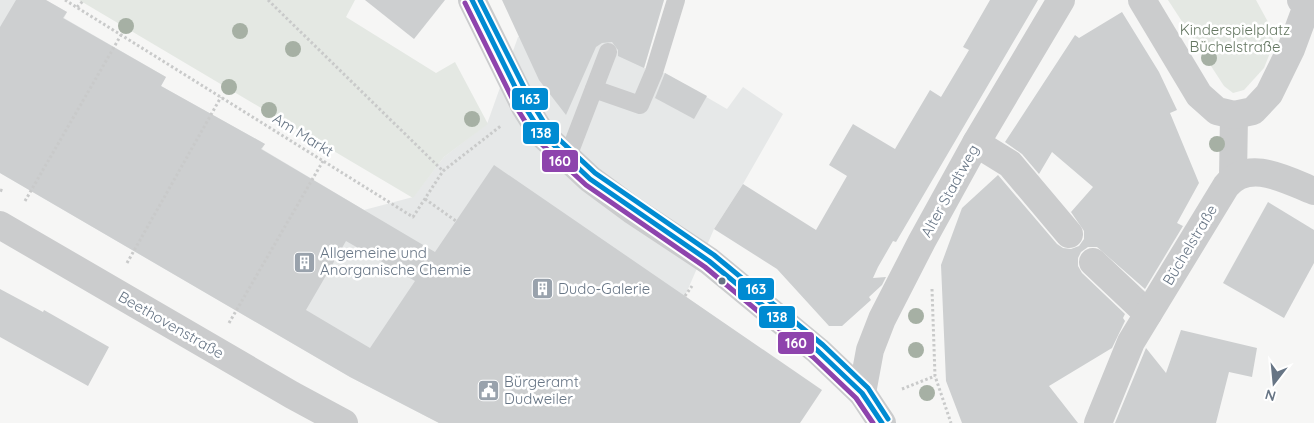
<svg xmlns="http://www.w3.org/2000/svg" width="1314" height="423" font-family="Quicksand,sans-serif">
  <rect width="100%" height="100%" fill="#f6f6f5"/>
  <polygon fill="#e6e8e8" points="0,0 46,0 67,12 64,18 166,77 161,86 265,144 262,149 364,210 413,197 444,157 487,124 518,37 559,19 664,0 644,68 665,73 727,109 743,87 783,114 743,184 714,229 685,296 753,344 800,423 439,423 350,377 0,173"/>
  <g fill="#e4e8e3">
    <polygon points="79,0 355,0 346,17 436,73 455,62 488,124 444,157 413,198"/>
    <polygon points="1168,0 1256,0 1268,22 1274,43 1264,68 1244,90 1233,93 1224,86"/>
  </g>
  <g fill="#cdcfd0" fill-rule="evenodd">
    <path d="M 16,0 L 46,0 L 67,12 L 63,18 L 166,77 L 161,86 L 265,144 L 261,149 L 435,252 L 494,165 L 822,390 L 800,423 L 439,423 L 350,377 L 0,173 L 0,27 ZM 346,241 L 415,281 L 370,348 L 306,310 Z"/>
    <polygon points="365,0 445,0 414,39"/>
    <polygon points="502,0 664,0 644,68 618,56 618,50 612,42 602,43 596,47 566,115 539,80"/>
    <polygon points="990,0 1038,0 896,242 893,241 878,267 873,278 886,277 882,285 869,297 871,300 842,326 829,326 777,269 714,229 743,184 816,230 847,176 829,165 853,124 895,149 930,90 941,97 969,50 963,47"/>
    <polygon points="1122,12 1159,72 1177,110 1170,113 1199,183 1177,223 1183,226 1145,289 1097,247 1088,247 1081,252 1078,258 1078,266 1082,273 1125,314 1123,318 1125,321 1112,348 1049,386 1078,423 962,423 946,381 941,265 962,208 998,175 1057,244 1063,248 1071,249 1079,246 1084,239 1084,231 1071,212 1093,187 1052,152 1039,174 1022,154 1005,142 1075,35 1079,38"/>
    <polygon points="665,73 707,96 694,119 655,98"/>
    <polygon points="1268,202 1314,230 1314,263 1284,318 1223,283"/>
    <polygon points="0,289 43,312 44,310 109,347 88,386 0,337"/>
    <polygon points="1181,330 1257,348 1252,377 1229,372 1216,423 1115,423 1146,348 1166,373"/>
  </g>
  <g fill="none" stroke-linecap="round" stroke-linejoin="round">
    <g stroke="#c9caca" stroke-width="3" stroke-dasharray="2.5 2.5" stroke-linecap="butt">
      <polyline points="65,0 413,217 443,171 502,125"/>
      <polyline points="268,0 443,171"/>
      <polyline points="77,7 84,0"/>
      <polyline points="0,190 3,191"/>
      <polyline points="425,199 456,221"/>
      <polyline points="25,201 121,35"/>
      <polyline points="127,263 221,97"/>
      <polyline points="932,289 935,376 951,423"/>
      <polyline points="685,296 692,286"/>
      <polyline points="229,323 323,161"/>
      <polyline points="902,389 935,376"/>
    </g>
    <g stroke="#cbcccd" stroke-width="18">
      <polyline points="594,89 640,105 654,72 676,0"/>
      <polyline points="567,159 608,52"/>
    </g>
    <polyline stroke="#cbcccd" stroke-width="28" points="1233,177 1234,115"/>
    <g stroke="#cbcccd" stroke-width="28">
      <polyline points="1142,0 1199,95 1217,111 1234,115 1253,111 1269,94 1291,49 1307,6 1301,0"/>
      <polyline points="976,143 1010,164 1069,234"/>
      <polyline points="0,225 292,395 344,423"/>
      <polyline points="1093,262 1148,314"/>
      <polyline points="862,393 870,350 882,319 922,241 976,143 1061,0"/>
      <path d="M 1098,423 L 1131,342 L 1226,186 C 1249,158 1286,180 1314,191"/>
    </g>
    <polyline stroke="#cbcccd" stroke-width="28" points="472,0 525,107 542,134 590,179 632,210 709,261 818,351 862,393 882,423"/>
    <defs>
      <polyline id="bus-1" points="472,0 525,107 542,134 590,179 709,261 818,351 862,393 882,423"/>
      <polyline id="bus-2" points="465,3 518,110 536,139 586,185 705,267 813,357 856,398 873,423"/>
      <polyline id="bus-3" points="480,0 532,103 548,129 595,173 714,255 823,345 868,388 888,419"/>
    </defs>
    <use href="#bus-1" stroke="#fff" stroke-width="9"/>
    <use href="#bus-2" stroke="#fff" stroke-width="9"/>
    <use href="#bus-3" stroke="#fff" stroke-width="9"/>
    <use href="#bus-1" stroke="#008bd2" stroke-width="5"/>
    <use href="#bus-2" stroke="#8e44ad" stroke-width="5"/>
    <use href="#bus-3" stroke="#008bd2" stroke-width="5"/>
  </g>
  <g fill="#a6b0a4">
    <circle cx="126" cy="26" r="8"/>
    <circle cx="240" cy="31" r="8"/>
    <circle cx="293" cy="49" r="8"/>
    <circle cx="1209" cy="58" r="8"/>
    <circle cx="229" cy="87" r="8"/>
    <circle cx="269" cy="110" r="8"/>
    <circle cx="472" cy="119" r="8"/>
    <circle cx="1217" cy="144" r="8"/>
    <circle cx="916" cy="316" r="8"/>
    <circle cx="916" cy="350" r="8"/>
    <circle cx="927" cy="393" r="8"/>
  </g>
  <defs>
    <symbol id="building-square" viewBox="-11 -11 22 22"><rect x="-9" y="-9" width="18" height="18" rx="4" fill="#99a2ac" stroke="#fff"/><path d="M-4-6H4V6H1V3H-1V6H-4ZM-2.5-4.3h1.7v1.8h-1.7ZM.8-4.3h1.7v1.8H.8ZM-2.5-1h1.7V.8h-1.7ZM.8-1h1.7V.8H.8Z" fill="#fff"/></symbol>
    <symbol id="civic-square" viewBox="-11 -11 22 22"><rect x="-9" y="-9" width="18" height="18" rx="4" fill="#99a2ac" stroke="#fff"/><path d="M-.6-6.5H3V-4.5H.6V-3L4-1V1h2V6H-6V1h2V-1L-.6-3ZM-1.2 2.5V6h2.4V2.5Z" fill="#fff"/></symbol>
  </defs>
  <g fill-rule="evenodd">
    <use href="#building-square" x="292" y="250" width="25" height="25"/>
    <use href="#building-square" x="530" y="276" width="25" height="25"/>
    <use href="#civic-square" x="476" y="378" width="25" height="25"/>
  </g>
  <circle fill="#677585" stroke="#fff" stroke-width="2" cx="722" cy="281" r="4.5"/>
  <g text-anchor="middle" stroke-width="5" stroke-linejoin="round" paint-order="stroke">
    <g font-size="15" fill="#657762" stroke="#fff">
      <text x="1235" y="35">Kinderspielplatz<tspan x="1235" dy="17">Büchelstraße</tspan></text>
    </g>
    <g font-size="15" fill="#677585" stroke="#fff">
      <text transform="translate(303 135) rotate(32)" y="5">Am Markt</text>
      <text transform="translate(950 191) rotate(-61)" y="5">Alter Stadtweg</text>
      <text transform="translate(1190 245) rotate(-59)" y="5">Büchelstraße</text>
      <text transform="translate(171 325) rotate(30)" y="5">Beethovenstraße</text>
    </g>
    <g font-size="15" fill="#677585" stroke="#fff" text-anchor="start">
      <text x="320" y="258">Allgemeine und<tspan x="320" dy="17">Anorganische Chemie</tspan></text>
      <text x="558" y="294">Dudo-Galerie</text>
      <text x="504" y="387">Bürgeramt<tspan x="504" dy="17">Dudweiler</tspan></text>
    </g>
  </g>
  <g stroke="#fff" stroke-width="2">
    <rect x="511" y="87" width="38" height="24" rx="5" fill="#008bd2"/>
    <rect x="522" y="121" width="38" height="24" rx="5" fill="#008bd2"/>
    <rect x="541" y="149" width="38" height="24" rx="5" fill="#8e44ad"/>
    <rect x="737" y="277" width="38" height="24" rx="5" fill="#008bd2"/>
    <rect x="758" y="305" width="38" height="24" rx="5" fill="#008bd2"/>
    <rect x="777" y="331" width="38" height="24" rx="5" fill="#8e44ad"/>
  </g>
  <g font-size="14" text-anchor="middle" font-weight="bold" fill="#fff">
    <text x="530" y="104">163</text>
    <text x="541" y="138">138</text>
    <text x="560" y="166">160</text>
    <text x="756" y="294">163</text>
    <text x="777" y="322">138</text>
    <text x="796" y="348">160</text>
  </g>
  <g transform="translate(1274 383) rotate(196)" stroke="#ffffff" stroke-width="4" paint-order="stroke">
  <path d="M0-4L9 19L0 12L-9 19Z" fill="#677585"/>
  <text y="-8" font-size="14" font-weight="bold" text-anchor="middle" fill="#677585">N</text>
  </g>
</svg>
